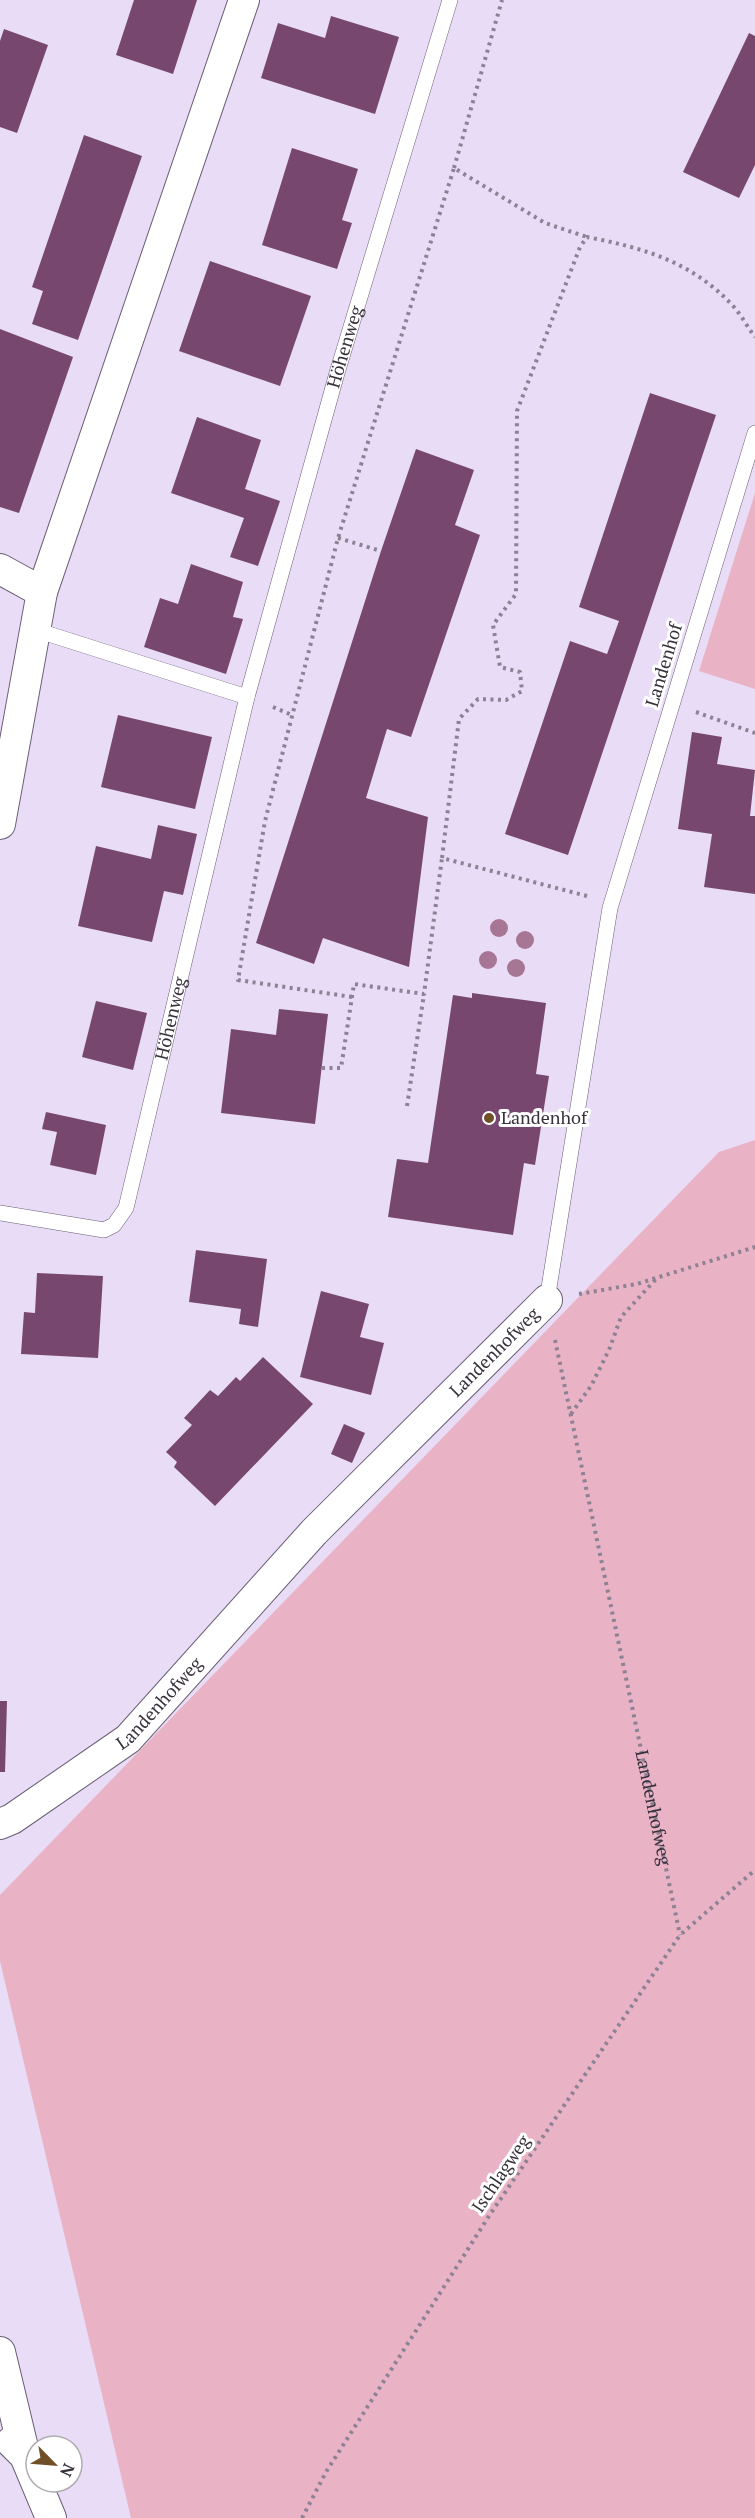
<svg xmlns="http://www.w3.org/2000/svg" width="755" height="2518" font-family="'PT Serif',serif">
  <rect width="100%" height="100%" fill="#e9dcf6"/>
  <g fill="#eab2c5">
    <polygon points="755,493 755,689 699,671"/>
    <polygon points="755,1140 755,2518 131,2518 0,1961 0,1895 719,1152"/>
  </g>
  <g fill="#774770">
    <polygon points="134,0 197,0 173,74 116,55"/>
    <polygon points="331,16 399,37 375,114 261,78 278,23 325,38"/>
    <polygon points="4,29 48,45 17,133 0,127 0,41"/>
    <polygon points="749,33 755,36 755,165 739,198 683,172"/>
    <polygon points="84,135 142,156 78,340 32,324 43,291 32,287"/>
    <polygon points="292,148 358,169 342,220 352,223 337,269 262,245"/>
    <polygon points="210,261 311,296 280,386 179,351"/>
    <polygon points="0,329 73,357 19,513 0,507"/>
    <polygon points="650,393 716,415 568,855 505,834 570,641 607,654 619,621 579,607"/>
    <polygon points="197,417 261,440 245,489 280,501 258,566 230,557 244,518 171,493"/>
    <polygon points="416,449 474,470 455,525 480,535 411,737 387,729 366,798 428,817 409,967 323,938 314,964 256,943 381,551"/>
    <polygon points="191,564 243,582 233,617 243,619 226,674 144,647 160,598 178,604"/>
    <polygon points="118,715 212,737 195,809 101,787"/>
    <polygon points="692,732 722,737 717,764 755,770 750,816 755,816 755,894 704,887 712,834 678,829"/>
    <polygon points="158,825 197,834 183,895 164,891 152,942 78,926 96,846 151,859"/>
    <polygon points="472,993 546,1003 536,1074 549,1076 535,1165 524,1163 513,1235 388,1217 397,1159 428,1163 453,995 472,998"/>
    <polygon points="96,1001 147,1013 133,1070 82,1057"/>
    <polygon points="279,1009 328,1014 315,1124 221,1113 231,1029 276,1035"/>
    <polygon points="46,1112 106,1125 96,1175 50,1165 57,1132 42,1129"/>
    <polygon points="196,1250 267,1259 258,1327 239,1324 241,1309 189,1302"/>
    <polygon points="37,1273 103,1276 98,1358 21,1354 24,1312 35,1313"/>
    <polygon points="321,1291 369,1304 360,1337 384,1343 371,1395 300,1377"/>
    <polygon points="263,1357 313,1404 215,1506 174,1467 177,1462 166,1452 192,1425 184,1418 210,1390 218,1396 236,1377 240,1381"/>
    <polygon points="344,1424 365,1433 352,1463 331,1454"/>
    <polygon points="0,1701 7,1701 5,1772 0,1772"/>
  </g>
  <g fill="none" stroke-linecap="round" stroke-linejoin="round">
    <defs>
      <g id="service">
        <polyline points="36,630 247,697"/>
        <path id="s2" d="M 0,1213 L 104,1230 L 114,1225 L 126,1208 L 247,697 L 337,373 L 450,0"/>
        <polyline points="547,1300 610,908 755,433"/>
      </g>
      <g id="minor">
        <polyline points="0,569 42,592"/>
        <polyline points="0,824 42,592 244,0"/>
        <path id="s3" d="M 0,1824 L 12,1819 L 128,1739 L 314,1532 L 547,1300"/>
        <polyline points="0,2352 25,2456"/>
        <polyline points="11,2442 25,2456 51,2518"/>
      </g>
    </defs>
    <use href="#service" stroke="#6a5e74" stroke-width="16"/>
    <use href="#minor" stroke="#6a5e74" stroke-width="32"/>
    <g stroke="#8c8294" stroke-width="4" stroke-dasharray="3 4.5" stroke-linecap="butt">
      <polyline points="454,168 502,0"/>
      <polyline points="338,538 381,551"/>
      <polyline points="273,707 292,715"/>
      <polyline points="696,712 755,733"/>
      <path d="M 587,896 L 442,858 L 459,719 L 478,699 L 506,700 L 522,691 L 520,672 L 500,667 L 493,625 L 516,594 L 517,411 L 580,247 L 587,237 C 644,248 693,262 734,307 C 742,316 748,328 755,337"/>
      <polyline points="352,997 238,980 265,821 338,538 454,168 545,223 587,237"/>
      <polyline points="322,1068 341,1068 354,984 424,994 442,858"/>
      <polyline points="407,1106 424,994"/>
      <polyline points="579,1294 637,1284 755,1247"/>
      <path id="s1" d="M 555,1340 L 680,1935"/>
      <polyline points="571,1414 591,1386 609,1350 621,1317 657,1278"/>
      <polyline points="302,2518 326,2472 489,2216 680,1935 755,1870"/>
    </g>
    <use href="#service" stroke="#fff" stroke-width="15"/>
    <use href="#minor" stroke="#fff" stroke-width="30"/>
  </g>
  <g fill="#a87695">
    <circle cx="499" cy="928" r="9"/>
    <circle cx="525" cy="940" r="9"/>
    <circle cx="488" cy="960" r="9"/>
    <circle cx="516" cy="968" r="9"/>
  </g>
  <circle fill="#715027" stroke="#fff" stroke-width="2" cx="489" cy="1118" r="6"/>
  <g text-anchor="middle" stroke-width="6" stroke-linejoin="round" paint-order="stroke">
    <g font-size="18" fill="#37313b" stroke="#fff">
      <text dy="6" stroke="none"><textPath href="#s2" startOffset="1026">Höhenweg</textPath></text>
      <text transform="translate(664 665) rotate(-73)" y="6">Landenhof</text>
      <text dy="6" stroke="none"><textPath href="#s2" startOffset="332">Höhenweg</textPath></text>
      <text dy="6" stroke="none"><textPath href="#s3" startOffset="687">Landenhofweg</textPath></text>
      <text dy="6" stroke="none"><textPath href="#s3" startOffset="201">Landenhofweg</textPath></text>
      <text dy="6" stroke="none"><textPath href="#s1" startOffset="478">Landenhofweg</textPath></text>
      <text transform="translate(501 2174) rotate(-56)" y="6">Ischlagweg</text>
    </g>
    <g font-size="18" fill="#37313b" stroke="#fff" text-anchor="start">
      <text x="501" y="1124">Landenhof</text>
    </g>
  </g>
  <g transform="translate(54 2464) rotate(115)"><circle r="28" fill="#ffffff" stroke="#afadb1" stroke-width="1.5"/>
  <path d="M0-4.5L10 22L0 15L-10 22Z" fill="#715027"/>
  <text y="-9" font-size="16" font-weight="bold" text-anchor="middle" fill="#37313b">N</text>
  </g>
</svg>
